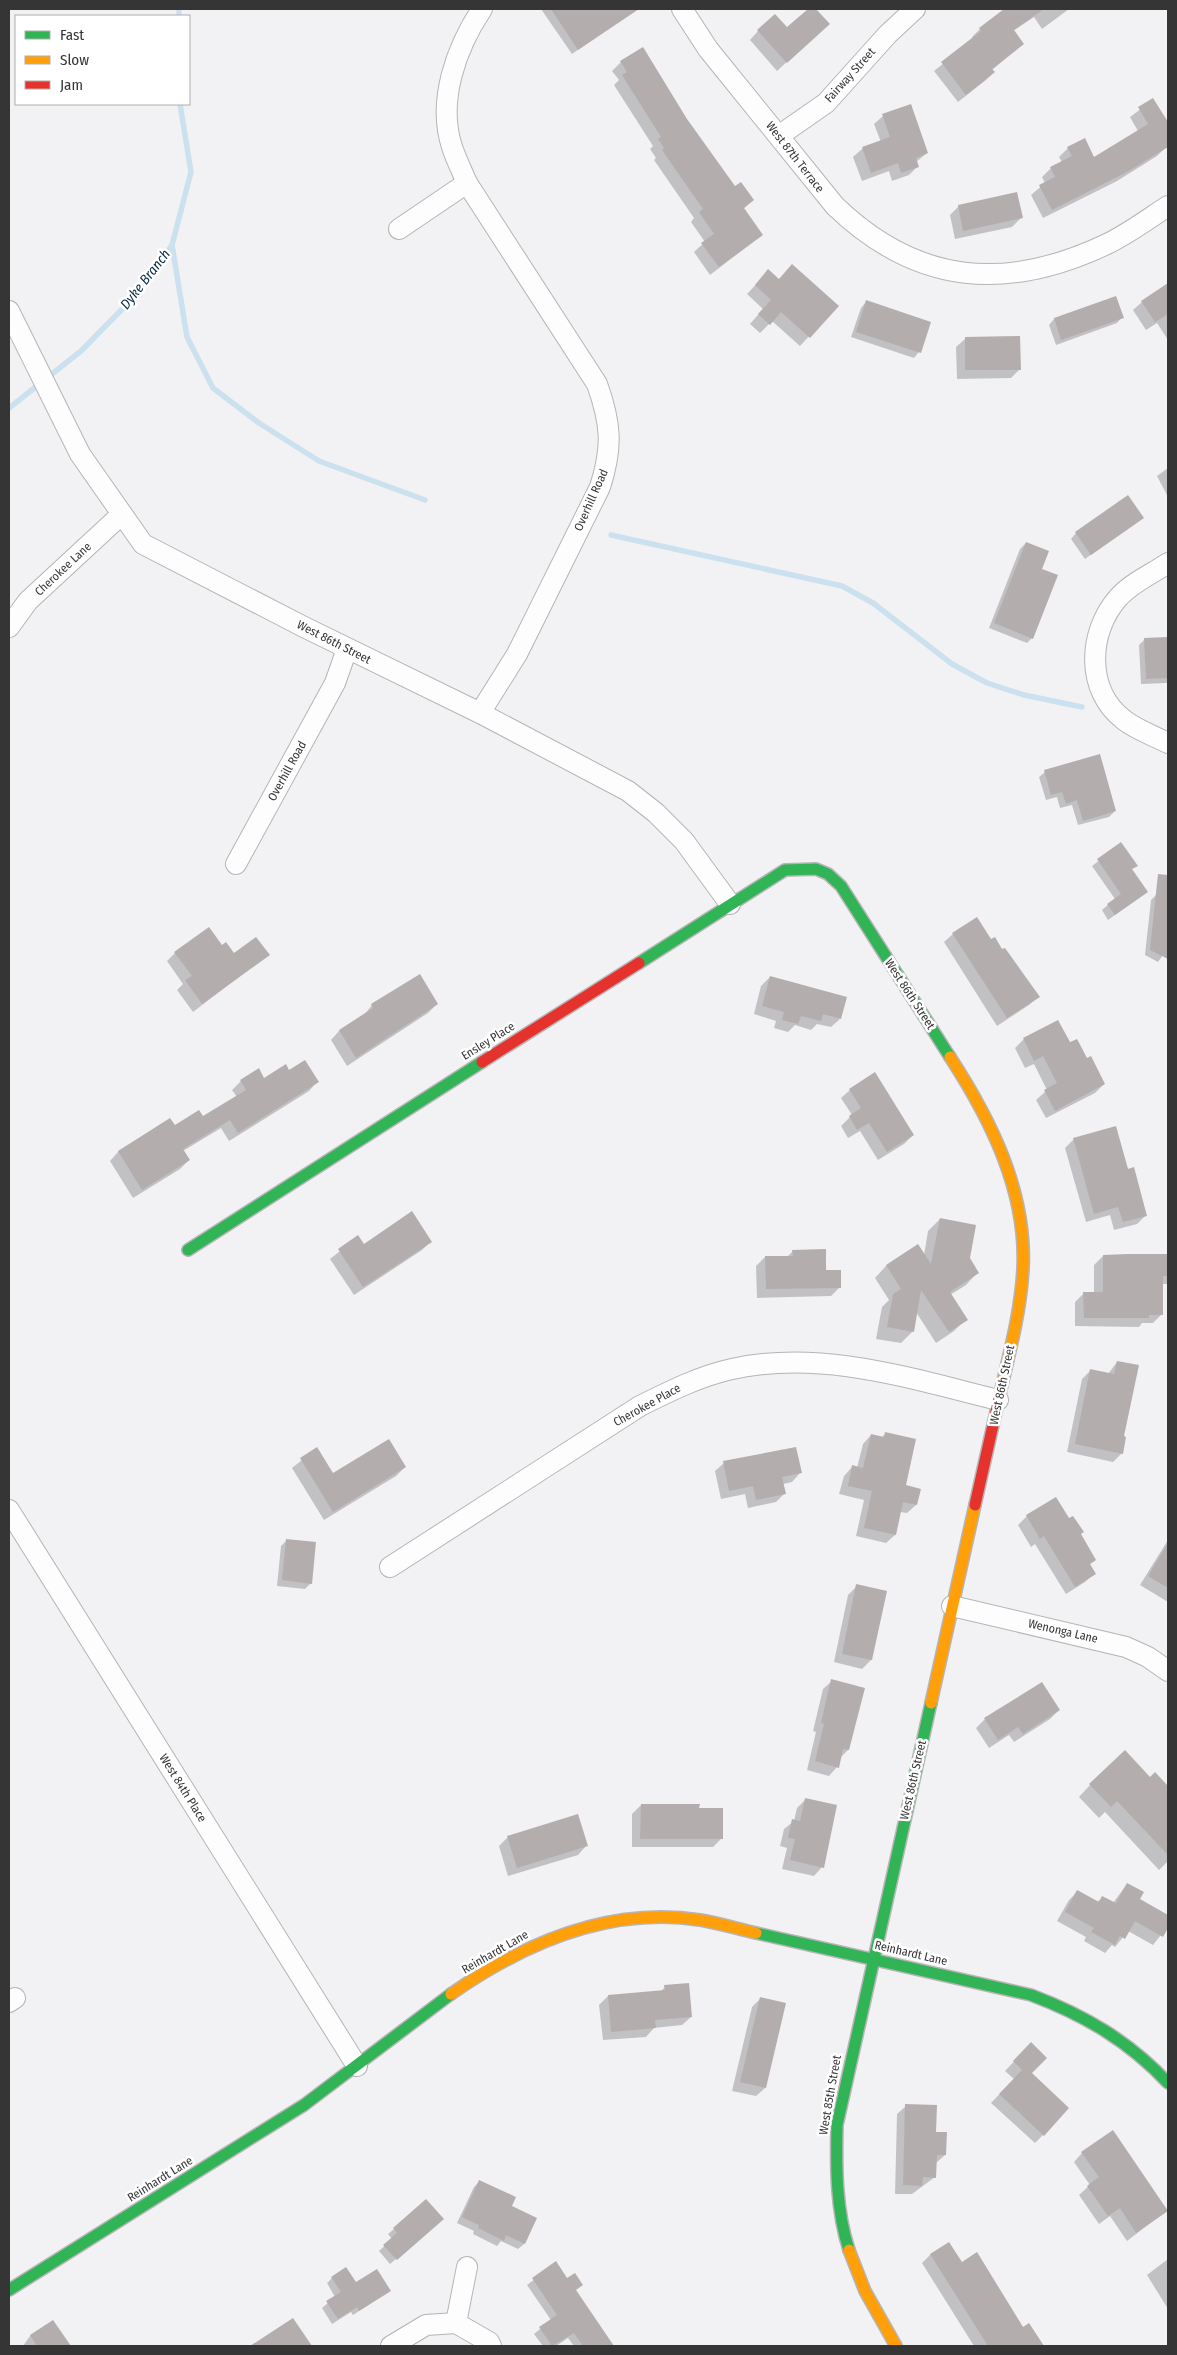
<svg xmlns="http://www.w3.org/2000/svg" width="1177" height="2355" font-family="'Fira Sans Condensed',sans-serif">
  <rect width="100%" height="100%" fill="#f2f1f3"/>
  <g fill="#0003">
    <polygon points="541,9 625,9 629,14 572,54"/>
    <polygon points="810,9 815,9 828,24 777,71 750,40 758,31 787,29"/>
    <polygon points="1008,9 1069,9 1042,29 1034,17 1013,31 1023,44 992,70 994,72 986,80 958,102 934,71 974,39 972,37 980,29"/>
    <polygon points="621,62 686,119 735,188 752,200 743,209 762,235 710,275 694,252 705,242 691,222 694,218 654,160 656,158 650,149 653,146 614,85 619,80 612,71"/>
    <polygon points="1153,100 1168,125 1168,142 1166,147 1157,156 1117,181 1043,218 1031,195 1045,183 1042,177 1051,168 1062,162 1059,157 1068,148 1094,158 1138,131 1130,117"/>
    <polygon points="883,116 927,153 916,162 917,167 909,175 892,181 889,171 862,181 853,157 862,149 881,142 874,124"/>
    <polygon points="959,206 1021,218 1012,227 955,239 950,215"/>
    <polygon points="760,280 778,280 837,306 800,346 772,321 760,333 750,324 763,309 747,294"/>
    <polygon points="1168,285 1168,340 1157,323 1146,330 1133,310 1142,302"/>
    <polygon points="1115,297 1122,317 1117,323 1056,345 1049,325 1054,319"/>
    <polygon points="866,302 929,323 919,352 914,358 851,337 861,308"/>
    <polygon points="965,339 1020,369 1011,378 957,379 956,347"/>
    <polygon points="1168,468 1168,497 1157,476"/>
    <polygon points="1142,518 1085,559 1071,539 1076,533"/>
    <polygon points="1026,543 1040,569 1032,638 1027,643 989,628 1020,549"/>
    <polygon points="1145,639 1168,639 1168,682 1166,683 1141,684 1139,645"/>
    <polygon points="1045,772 1115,811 1109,817 1078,825 1072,805 1060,808 1057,797 1046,800 1039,777"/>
    <polygon points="1121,844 1136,865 1131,870 1140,897 1108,920 1102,910 1115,899 1092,866"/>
    <polygon points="1157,894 1168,896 1168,948 1158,962 1145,955 1151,900"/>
    <polygon points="953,934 991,941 1002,951 1038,997 1029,1005 997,1026 944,942"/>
    <polygon points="222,947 234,954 268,955 193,1012 177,990 183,984 167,961 175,953"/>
    <polygon points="770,977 840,1019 831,1027 817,1024 811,1030 795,1025 788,1032 774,1028 776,1021 754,1014 761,986"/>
    <polygon points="437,1004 428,1013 347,1066 331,1040 339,1031 364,1015 372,1005"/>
    <polygon points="1024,1039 1069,1044 1086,1059 1104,1084 1095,1093 1046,1118 1036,1100 1047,1090 1034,1064 1025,1068 1015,1048"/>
    <polygon points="289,1071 317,1082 309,1091 229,1141 221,1128 183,1151 189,1160 180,1169 133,1198 110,1161 118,1152 170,1120 174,1127 203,1118 237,1097 232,1090 241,1081 264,1079"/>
    <polygon points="850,1090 913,1135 904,1144 878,1160 860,1131 848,1138 841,1126 852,1115 841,1098"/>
    <polygon points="1074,1139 1127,1171 1146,1215 1137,1224 1114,1230 1110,1215 1086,1222 1065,1148"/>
    <polygon points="940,1219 977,1273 966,1285 950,1295 966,1319 954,1331 936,1343 916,1312 913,1331 901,1343 876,1339 882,1307 889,1300 875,1278 886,1266 918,1246 924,1255 928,1231"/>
    <polygon points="358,1237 363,1245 431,1241 422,1250 354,1295 330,1259"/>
    <polygon points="793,1251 825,1271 840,1287 831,1296 757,1298 756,1266 765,1257 787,1257"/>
    <polygon points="1168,1255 1168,1284 1162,1284 1162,1314 1153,1323 1142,1323 1139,1327 1075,1326 1075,1302 1084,1293 1094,1293 1094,1265 1103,1256"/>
    <polygon points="1117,1362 1122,1453 1113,1462 1067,1452 1082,1379 1091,1370 1108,1374"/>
    <polygon points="886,1433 904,1486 916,1505 907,1513 900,1512 895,1535 886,1543 856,1536 864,1500 839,1494 844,1476 852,1467 857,1468 863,1444 871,1435 881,1438"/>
    <polygon points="317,1448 333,1475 405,1467 396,1476 324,1520 292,1468"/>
    <polygon points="724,1463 800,1473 792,1482 783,1484 785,1493 776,1502 748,1508 745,1494 721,1499 715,1471"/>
    <polygon points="1027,1516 1080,1535 1095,1560 1089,1565 1094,1574 1085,1582 1066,1594 1035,1544 1031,1547 1018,1525"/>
    <polygon points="287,1540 311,1583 305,1589 277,1586 281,1546"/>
    <polygon points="1168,1540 1168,1602 1140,1585"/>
    <polygon points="857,1586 886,1592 871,1660 862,1669 834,1662 848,1595"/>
    <polygon points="832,1681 848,1750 840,1758 837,1767 829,1776 807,1770 816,1732 813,1731 823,1689"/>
    <polygon points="1059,1710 1050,1719 1014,1742 1009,1735 989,1748 976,1728 985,1719"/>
    <polygon points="1155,1774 1168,1789 1168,1861 1159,1870 1105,1812 1099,1818 1079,1797 1090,1785 1150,1779"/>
    <polygon points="806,1799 822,1867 814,1876 782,1869 787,1848 780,1846 784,1829 794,1821 797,1808"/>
    <polygon points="641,1805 698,1809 722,1838 713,1847 632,1847 632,1814"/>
    <polygon points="508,1837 586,1846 578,1855 508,1876 499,1846"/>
    <polygon points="1127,1884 1139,1900 1168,1916 1168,1926 1153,1945 1128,1931 1115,1947 1112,1945 1105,1953 1084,1941 1086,1937 1057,1921 1069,1900 1078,1891 1097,1902 1103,1897 1113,1903"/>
    <polygon points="665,1987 691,2017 682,2025 654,2028 646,2037 603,2040 599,2005 608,1996 660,1992"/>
    <polygon points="761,1998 765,2088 756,2096 732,2091 752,2007"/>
    <polygon points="1022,2053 1031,2074 1043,2135 1035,2143 991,2103 1014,2079 1005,2071"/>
    <polygon points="906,2106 935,2133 945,2155 936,2163 935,2177 912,2194 895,2194 897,2114"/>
    <polygon points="1082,2153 1166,2211 1127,2241 1110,2216 1099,2224 1079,2195 1090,2185 1074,2162"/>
    <polygon points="480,2181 511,2207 536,2219 524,2244 518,2249 501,2241 497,2246 473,2234 474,2231 457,2223 474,2187"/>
    <polygon points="436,2225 390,2264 379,2251 392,2239 388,2234 394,2229"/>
    <polygon points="931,2254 961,2264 1023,2328 1029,2324 1043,2346 974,2346 922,2263"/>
    <polygon points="1168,2259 1168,2309 1147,2275"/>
    <polygon points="556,2263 575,2291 612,2346 574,2346 568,2338 556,2346 543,2346 534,2334 551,2320 527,2285"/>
    <polygon points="332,2278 355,2284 389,2291 353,2315 351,2312 332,2324 322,2308 335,2297 327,2283"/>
    <polygon points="293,2320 309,2344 306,2346 252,2346"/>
    <polygon points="53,2322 69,2346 23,2346 30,2336"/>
  </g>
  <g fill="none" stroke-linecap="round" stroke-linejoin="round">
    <g stroke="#cce1ef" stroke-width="5.5">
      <polyline points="179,16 179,9"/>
      <polyline points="172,245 187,337 213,388 259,423 319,461 425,500"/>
      <polyline points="9,408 81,351 135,296 172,245 191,172 180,104"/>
      <polyline points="611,535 842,586 873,603 952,664 987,683 1024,695 1082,707"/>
    </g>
  </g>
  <g fill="#b4adae">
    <polygon points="551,9 639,9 578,50"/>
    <polygon points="808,9 816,9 830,24 787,63 757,30 775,14 787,27"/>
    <polygon points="1004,9 1044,9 1014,30 1024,44 992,69 995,72 966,95 941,62 981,31 979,28"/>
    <polygon points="643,47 687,119 735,186 741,182 754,200 744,208 763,235 719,267 701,243 714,234 699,212 703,209 662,150 664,148 658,139 661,137 622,75 627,72 620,61"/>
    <polygon points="1153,98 1168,122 1168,147 1127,172 1052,210 1039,185 1055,177 1050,167 1072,156 1067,147 1085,138 1094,157 1148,124 1138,107"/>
    <polygon points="911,104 928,153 916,158 919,167 901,173 898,163 871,173 862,147 890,137 882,114"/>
    <polygon points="1017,192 1023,218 963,231 958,205"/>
    <polygon points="792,264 839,306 810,338 781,312 770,325 758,314 771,300 755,285 768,269 779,279"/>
    <polygon points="1168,283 1168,314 1155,322 1141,301"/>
    <polygon points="1116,296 1124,318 1061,340 1054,318"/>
    <polygon points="866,300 931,322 921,353 856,332"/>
    <polygon points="1020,336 1021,370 965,370 965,337"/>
    <polygon points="1128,495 1144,518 1091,555 1075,532"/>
    <polygon points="1026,542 1049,551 1042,569 1058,575 1033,639 994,623"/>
    <polygon points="1168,637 1168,678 1146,679 1144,638"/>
    <polygon points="1100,754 1116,811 1083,821 1077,800 1066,804 1062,792 1051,795 1044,770"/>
    <polygon points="1121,842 1138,866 1132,869 1148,892 1115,915 1107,904 1121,894 1097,859"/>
    <polygon points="1158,874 1168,875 1168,959 1150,950"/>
    <polygon points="977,917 991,939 995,937 1002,949 1005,948 1040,997 1007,1018 952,933"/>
    <polygon points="209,927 222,945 226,942 234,953 256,937 270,955 202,1004 185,980 192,976 174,952"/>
    <polygon points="420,974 438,1004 356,1058 339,1030 373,1008 371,1004"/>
    <polygon points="770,976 847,997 841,1019 823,1014 821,1021 801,1016 798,1024 782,1020 784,1012 762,1006"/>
    <polygon points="1058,1020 1070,1042 1077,1039 1087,1058 1091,1056 1105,1084 1055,1111 1044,1090 1057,1083 1043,1056 1034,1061 1023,1038"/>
    <polygon points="305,1060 319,1082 238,1133 230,1120 183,1149 190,1160 142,1190 118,1151 170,1118 175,1125 199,1110 203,1116 246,1090 240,1080 259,1068 264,1078 286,1064 289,1070"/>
    <polygon points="875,1072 914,1135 887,1152 869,1123 857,1130 849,1116 861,1108 849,1089"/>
    <polygon points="1116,1126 1128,1169 1134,1167 1147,1216 1123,1222 1118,1207 1094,1214 1073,1138"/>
    <polygon points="412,1211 432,1242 363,1287 338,1249 358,1235 364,1244"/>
    <polygon points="940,1218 976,1225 970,1258 979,1273 950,1292 968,1320 949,1332 921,1290 914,1332 887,1327 893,1294 901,1289 886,1265 918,1244 931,1264"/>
    <polygon points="826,1249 826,1270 841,1270 841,1288 766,1289 765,1256 793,1256 792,1250"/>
    <polygon points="1128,1254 1168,1254 1168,1276 1163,1276 1163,1315 1149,1315 1149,1318 1084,1318 1083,1292 1103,1292 1103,1255"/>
    <polygon points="1117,1361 1139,1365 1124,1436 1126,1437 1123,1454 1075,1444 1090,1369 1114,1374"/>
    <polygon points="885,1432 916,1439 906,1485 921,1489 917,1505 903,1502 896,1535 864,1528 872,1491 848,1486 852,1465 863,1468 871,1434 884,1437"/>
    <polygon points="389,1439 406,1467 333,1512 300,1458 317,1447 333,1473"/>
    <polygon points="796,1447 802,1473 782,1477 786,1494 756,1500 753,1486 729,1491 723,1461"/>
    <polygon points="1056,1497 1069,1518 1073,1516 1084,1532 1081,1534 1096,1560 1090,1564 1096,1574 1075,1587 1044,1536 1040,1539 1026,1515"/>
    <polygon points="286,1539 316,1542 312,1584 282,1580"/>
    <polygon points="1168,1543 1168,1588 1148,1576"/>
    <polygon points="856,1584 887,1591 872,1660 842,1654"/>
    <polygon points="831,1679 865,1688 849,1750 843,1749 839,1768 815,1761 824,1724 821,1723"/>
    <polygon points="1042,1682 1060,1710 1023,1734 1018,1727 998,1740 984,1718"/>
    <polygon points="1125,1750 1150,1777 1155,1772 1168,1786 1168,1855 1117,1801 1111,1807 1089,1784"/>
    <polygon points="805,1798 837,1805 824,1868 790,1860 795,1839 788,1838 792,1819 800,1821"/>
    <polygon points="641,1804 700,1804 699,1808 723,1808 723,1839 640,1839"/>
    <polygon points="578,1814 588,1846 517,1868 507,1836"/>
    <polygon points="1127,1883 1144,1892 1140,1899 1168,1915 1168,1928 1163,1937 1135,1921 1125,1939 1120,1936 1115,1945 1091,1932 1094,1928 1065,1912 1077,1890 1099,1902 1102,1896 1116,1903"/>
    <polygon points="689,1983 692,2017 655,2020 656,2028 611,2032 608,1995 665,1990 664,1985"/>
    <polygon points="760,1997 786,2003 766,2088 740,2082"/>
    <polygon points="1031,2042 1047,2058 1032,2073 1069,2108 1044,2136 999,2094 1022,2070 1013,2061"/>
    <polygon points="905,2104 937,2105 936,2132 947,2132 946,2155 937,2155 936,2178 923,2177 922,2186 903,2185"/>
    <polygon points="1113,2130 1168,2211 1136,2233 1120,2208 1108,2216 1087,2186 1099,2177 1081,2152"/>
    <polygon points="479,2180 516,2197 512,2206 537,2218 525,2244 506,2235 504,2241 478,2228 479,2225 462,2217"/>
    <polygon points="426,2199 444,2219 397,2260 383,2245 397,2233 393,2228"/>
    <polygon points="949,2242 962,2262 977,2252 1023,2327 1029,2323 1044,2346 988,2346 930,2254"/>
    <polygon points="556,2261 567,2278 575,2273 583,2285 576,2290 614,2346 583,2346 574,2333 552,2346 539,2327 557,2315 532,2278"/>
    <polygon points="346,2267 356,2282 377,2269 391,2291 359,2311 357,2307 338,2319 326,2301 341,2292 331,2277"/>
    <polygon points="293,2318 312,2346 250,2346"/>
    <polygon points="53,2320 71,2346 37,2346 30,2335"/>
  </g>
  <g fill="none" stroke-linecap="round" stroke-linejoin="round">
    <defs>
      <g id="street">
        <path d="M 682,9 L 708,49 L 835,206 C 917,285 1006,292 1107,244 C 1128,234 1148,219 1168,206"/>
        <polyline points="780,135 826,103 888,34 915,9"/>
        <polyline points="399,229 467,183"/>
        <polyline points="9,311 80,454 143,544 304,627 480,713 628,791 656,813 684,841 730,904"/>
        <path d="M 1168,563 C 1152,574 1131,583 1118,598 C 1088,632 1085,690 1124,720 C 1137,730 1154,736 1168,743"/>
        <polyline points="9,627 28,601 121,515"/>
        <path d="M 480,713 L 517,654 L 600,487 C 613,447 611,423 597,384 L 467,183 C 462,171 456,159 452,147 C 437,101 456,48 482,9"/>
        <polyline points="236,864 335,683 347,649"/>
        <polyline points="9,1510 357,2066"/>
        <path d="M 390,1567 L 640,1406 C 670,1391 700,1376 732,1369 C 821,1349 912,1379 998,1400"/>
        <polyline points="952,1606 1126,1647 1148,1657 1168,1671"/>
        <polyline points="9,2002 15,1998"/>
        <polyline points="456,2323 467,2267"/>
        <polyline points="456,2323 489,2342 491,2346"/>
        <polyline points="391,2346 426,2325 456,2323"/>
      </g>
      <g id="fast">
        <polyline points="639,963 785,870 816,869 828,874 841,886 950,1057"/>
        <polyline points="188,1250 482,1062"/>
        <path d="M 756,1933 L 1031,1995 C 1084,2015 1129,2041 1168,2083"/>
        <path d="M 849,2250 C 836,2210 836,2167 837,2125 L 931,1703"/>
        <polyline points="9,2290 304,2105 451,1994"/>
      </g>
      <g id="slow">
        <path d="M 950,1057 C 991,1120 1027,1192 1023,1269 C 1021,1308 1011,1347 1002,1385"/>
        <polyline points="931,1703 975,1505"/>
        <path d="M 451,1994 C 524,1943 609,1906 700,1920 C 719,1923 738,1929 756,1933"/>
        <polyline points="849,2250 865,2291 896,2346"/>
      </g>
      <g id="jam">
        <polyline points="482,1062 639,963"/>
        <polyline points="975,1505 1002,1385"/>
      </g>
    </defs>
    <use href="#street" stroke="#b6b4b6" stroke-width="22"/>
    <use href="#fast" stroke="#b6b4b6" stroke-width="14"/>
    <use href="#slow" stroke="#b6b4b6" stroke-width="14"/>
    <use href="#jam" stroke="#b6b4b6" stroke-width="14"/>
    <use href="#street" stroke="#fdfdfd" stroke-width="20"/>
    <use href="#fast" stroke="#30b455" stroke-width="11"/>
    <use href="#slow" stroke="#ff9f0a" stroke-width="11"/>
    <use href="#jam" stroke="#e5322d" stroke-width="11"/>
  </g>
  <g text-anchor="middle" stroke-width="5" stroke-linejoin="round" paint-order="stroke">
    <g font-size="12" fill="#363536" stroke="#fff">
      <text transform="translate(850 75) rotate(-48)" y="4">Fairway Street</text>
      <text transform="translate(795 157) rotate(52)" y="4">West 87th Terrace</text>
      <text transform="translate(591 500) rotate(-66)" y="4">Overhill Road</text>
      <text transform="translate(63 569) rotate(-43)" y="4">Cherokee Lane</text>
      <text transform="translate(334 642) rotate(27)" y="4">West 86th Street</text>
      <text transform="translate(287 771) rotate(-61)" y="4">Overhill Road</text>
      <text transform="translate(910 994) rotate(57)" y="4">West 86th Street</text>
      <text transform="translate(488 1041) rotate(-32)" y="4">Ensley Place</text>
      <text transform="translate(1002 1385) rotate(-78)" y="4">West 86th Street</text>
      <text transform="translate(647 1405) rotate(-29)" y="4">Cherokee Place</text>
      <text transform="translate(1063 1631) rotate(13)" y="4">Wenonga Lane</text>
      <text transform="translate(913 1780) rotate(-77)" y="4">West 86th Street</text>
      <text transform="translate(183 1788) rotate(58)" y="4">West 84th Place</text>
      <text transform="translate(495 1952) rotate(-30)" y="4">Reinhardt Lane</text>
      <text transform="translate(911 1953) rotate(13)" y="4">Reinhardt Lane</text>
      <text transform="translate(830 2095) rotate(-80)" y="4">West 85th Street</text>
      <text transform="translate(160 2179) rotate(-32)" y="4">Reinhardt Lane</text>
    </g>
    <g font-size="14" font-style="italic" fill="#042d42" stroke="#fff">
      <text transform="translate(145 279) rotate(-52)" y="5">Dyke Branch</text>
    </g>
  </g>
  <rect width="1177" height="2355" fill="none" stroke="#363536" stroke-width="20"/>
  <rect x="15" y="15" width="175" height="90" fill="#ffffff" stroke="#afaeaf"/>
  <rect x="25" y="31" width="25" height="8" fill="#30b455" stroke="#afaeaf"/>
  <text x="60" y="40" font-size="15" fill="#363536">Fast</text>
  <rect x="25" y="56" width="25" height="8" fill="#ff9f0a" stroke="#afaeaf"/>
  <text x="60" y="65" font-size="15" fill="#363536">Slow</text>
  <rect x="25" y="81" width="25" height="8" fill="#e5322d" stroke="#afaeaf"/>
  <text x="60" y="90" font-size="15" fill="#363536">Jam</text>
</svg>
